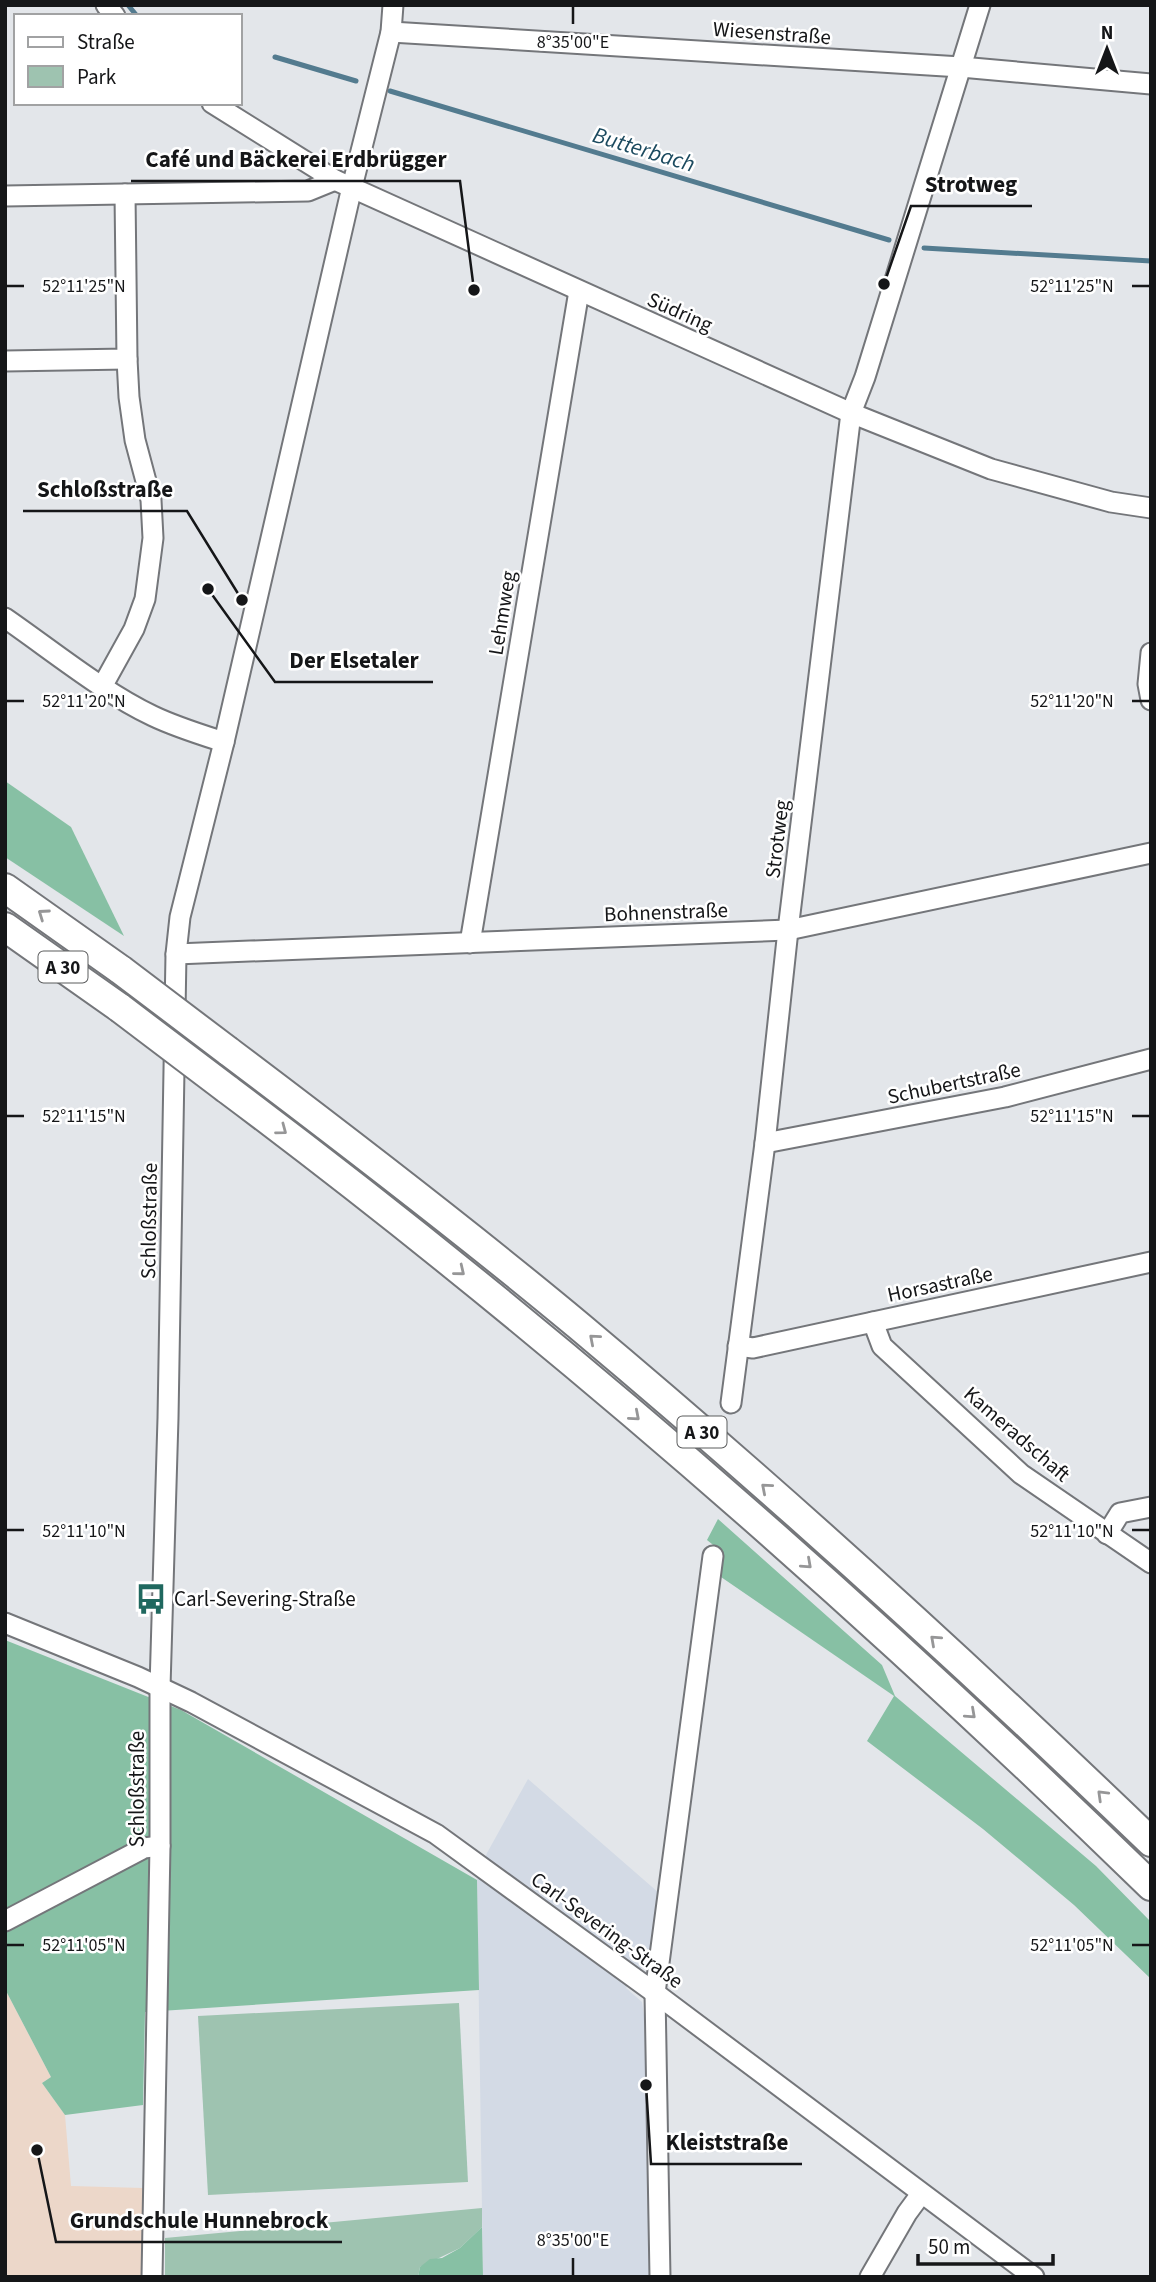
<svg xmlns="http://www.w3.org/2000/svg" width="1156" height="2282" font-family="'Source Sans 3',sans-serif">
  <rect width="100%" height="100%" fill="#e3e6ea"/>
  <polygon fill="#d3dae5" points="528,1779 659,1893 648,1959 626,1988 642,2002 644,2015 651,2277 483,2277 477,1880 487,1853"/>
  <polygon fill="#ecd7c9" points="5,1989 51,2077 42,2083 65,2115 71,2186 143,2188 142,2277 5,2277"/>
  <g fill="#9ec3b0">
    <polygon points="459,2003 468,2182 208,2195 198,2016"/>
    <polygon points="482,2208 482,2227 460,2248 420,2267 418,2277 165,2277 165,2238"/>
  </g>
  <g fill="#87c0a4">
    <polygon points="5,781 71,827 124,936 5,857"/>
    <polygon points="718,1519 882,1665 895,1696 1096,1866 1151,1922 1151,1979 1074,1905 983,1829 867,1741 894,1696 721,1577 723,1553 707,1540"/>
    <polygon points="5,1640 181,1710 477,1880 479,1990 145,2012 143,2105 65,2115 42,2083 51,2077 5,1989"/>
    <polygon points="482,2227 483,2277 418,2277 420,2267 430,2259 442,2258 460,2248"/>
  </g>
  <g fill="none" stroke-linecap="round" stroke-linejoin="round">
    <g stroke="#537b8f" stroke-width="5">
      <polyline points="128,5 137,16"/>
      <polyline points="275,57 356,81"/>
      <polyline points="390,91 889,240"/>
      <polyline points="924,248 1151,261"/>
    </g>
    <defs>
      <g id="minor">
        <polyline points="106,5 115,16"/>
        <polyline points="391,32 961,67 1151,84"/>
        <polyline points="212,103 335,180 851,413 991,469 1111,502 1151,508"/>
        <polyline points="5,196 308,191 335,180"/>
        <polyline points="5,361 127,359 125,194"/>
        <path d="M 5,618 C 50,649 104,693 153,716 C 176,727 199,734 224,742"/>
        <polyline points="1151,653 1148,684 1151,700"/>
        <polyline points="103,685 134,629 145,599 153,538 151,500 135,440 129,397 127,359"/>
        <polyline points="470,943 579,291"/>
        <polyline points="176,954 788,930 1151,853"/>
        <polyline points="765,1143 1005,1097 1151,1059"/>
        <polyline points="873,1322 882,1346 1021,1474 1151,1563"/>
        <polyline points="738,1346 753,1348 1151,1262"/>
        <polyline points="731,1403 765,1143 788,930 851,413 865,377 980,5"/>
        <polyline points="1107,1534 1120,1513 1151,1507"/>
        <polyline points="5,1623 138,1677 191,1702 436,1834 655,1993 1034,2277"/>
        <polyline points="5,1921 144,1848 160,1846"/>
        <polyline points="152,2277 160,1846 160,1687 168,1418 176,954 180,917 224,742 352,187 391,32 393,5"/>
        <polyline points="660,2277 655,1993 713,1556"/>
        <polyline points="870,2277 907,2213 921,2194"/>
      </g>
      <g id="highway">
        <polyline points="5,888 121,970"/>
        <polyline points="5,927 120,1008"/>
        <path d="M 228,1051 C 346,1140 465,1231 579,1326 C 776,1491 966,1664 1151,1842"/>
        <path d="M 227,1089 C 553,1333 859,1602 1151,1886"/>
      </g>
    </defs>
    <use href="#minor" stroke="#74767a" stroke-width="23"/>
    <use href="#highway" stroke="#74767a" stroke-width="32"/>
    <use href="#minor" stroke="#fff" stroke-width="19"/>
    <use href="#highway" stroke="#fff" stroke-width="28"/>
    <defs>
      <g id="highway-bridge">
        <polyline points="121,970 228,1051"/>
        <polyline points="120,1008 227,1089"/>
      </g>
    </defs>
    <use href="#highway-bridge" stroke="#74767a" stroke-width="32" stroke-linecap="butt"/>
    <use href="#highway-bridge" stroke="#fff" stroke-width="28"/>
  </g>
  <defs><path id="oneway-chevron" d="M-2-3.5L2.5 0L-2 3.5" fill="none" stroke-width="1.6" stroke-linecap="round" stroke-linejoin="round" transform="scale(1.75)"/></defs>
  <g stroke="#969697">
    <use href="#oneway-chevron" transform="translate(43 914) rotate(-145)"/>
    <use href="#oneway-chevron" transform="translate(282 1130) rotate(37)"/>
    <use href="#oneway-chevron" transform="translate(460 1271) rotate(39)"/>
    <use href="#oneway-chevron" transform="translate(594 1339) rotate(-139)"/>
    <use href="#oneway-chevron" transform="translate(635 1416) rotate(41)"/>
    <use href="#oneway-chevron" transform="translate(766 1488) rotate(-139)"/>
    <use href="#oneway-chevron" transform="translate(807 1564) rotate(42)"/>
    <use href="#oneway-chevron" transform="translate(935 1640) rotate(-138)"/>
    <use href="#oneway-chevron" transform="translate(971 1714) rotate(42)"/>
    <use href="#oneway-chevron" transform="translate(1102 1795) rotate(-136)"/>
  </g>
  <path fill="none" stroke="#151618" stroke-width="2.5" d="M 573,7 L 573,24M 7,286 L 24,286M 1132,286 L 1149,286M 7,701 L 24,701M 1132,701 L 1149,701M 7,1116 L 24,1116M 1132,1116 L 1149,1116M 7,1530 L 24,1530M 1132,1530 L 1149,1530M 7,1945 L 24,1945M 1132,1945 L 1149,1945M 573,2258 L 573,2275"/>
  <defs>
    <symbol id="bus-bare" viewBox="-9 -9 18 18"><path d="M-5-6H5V4H4V6H2V4H-2V6H-4V4H-5ZM-3.5-4V0h7V-4ZM-3.5 1.2v1.5H-2V1.2ZM2 1.2v1.5H3.5V1.2Z" fill="#1f685f" stroke="#fff" stroke-width="2.5" paint-order="stroke"/></symbol>
  </defs>
  <g fill-rule="evenodd">
    <use href="#bus-bare" x="129" y="1577" width="44" height="44"/>
  </g>
  <g text-anchor="middle" stroke-width="5" stroke-linejoin="round" paint-order="stroke">
    <g fill="#fff" stroke="#5b5c5d" stroke-width="2">
      <rect x="38.5" y="951.5" width="49" height="31" rx="5"/>
      <rect x="677.5" y="1416.5" width="49" height="31" rx="5"/>
    </g>
    <g font-size="19" font-weight="bold" fill="#151618">
      <text x="63" y="974">A 30</text>
      <text x="702" y="1439">A 30</text>
    </g>
    <g font-size="21" fill="#151618" stroke="#fff">
      <text transform="translate(772 33) rotate(4)" y="7">Wiesenstraße</text>
      <text transform="translate(680 312) rotate(24)" y="7">Südring</text>
      <text transform="translate(502 613) rotate(-81)" y="7">Lehmweg</text>
      <text transform="translate(777 839) rotate(-83)" y="7">Strotweg</text>
      <text transform="translate(666 912) rotate(-2)" y="7">Bohnenstraße</text>
      <text transform="translate(954 1083) rotate(-12)" y="7">Schubertstraße</text>
      <text transform="translate(149 1221) rotate(-89)" y="7">Schloßstraße</text>
      <text transform="translate(940 1284) rotate(-12)" y="7">Horsastraße</text>
      <text transform="translate(1017 1434) rotate(41)" y="7">Kameradschaft</text>
      <text transform="translate(137 1789) rotate(-90)" y="7">Schloßstraße</text>
      <text transform="translate(607 1930) rotate(36)" y="7">Carl-Severing-Straße</text>
    </g>
    <g font-size="21" fill="#151618" stroke="#fff" text-anchor="start">
      <text x="174" y="1606">Carl-Severing-Straße</text>
    </g>
    <g font-size="23" font-style="italic" fill="#1b4a5f" stroke="#fff">
      <text transform="translate(644 149) rotate(17)" y="8">Butterbach</text>
    </g>
  </g>
  <g font-size="18" text-anchor="middle" fill="#151618" stroke="#fff" stroke-width="5" stroke-linejoin="round" paint-order="stroke">
    <text x="573" y="48">8°35'00"E</text>
    <text x="84" y="292">52°11'25"N</text>
    <text x="1072" y="292">52°11'25"N</text>
    <text x="84" y="707">52°11'20"N</text>
    <text x="1072" y="707">52°11'20"N</text>
    <text x="84" y="1122">52°11'15"N</text>
    <text x="1072" y="1122">52°11'15"N</text>
    <text x="84" y="1537">52°11'10"N</text>
    <text x="1072" y="1537">52°11'10"N</text>
    <text x="84" y="1951">52°11'05"N</text>
    <text x="1072" y="1951">52°11'05"N</text>
    <text x="573" y="2246">8°35'00"E</text>
  </g>
  <path fill="none" stroke="#151618" stroke-width="2.5" d="M474 290L460 181H131M884 284L911 206H1032M242 600L187 511H23M208 589L275 682H433M646 2085L651 2164H802M37 2150L56 2242H342"/>
  <g fill="#151618" stroke="#fff" stroke-width="2.5">
    <circle cx="474" cy="290" r="7"/>
    <circle cx="884" cy="284" r="7"/>
    <circle cx="242" cy="600" r="7"/>
    <circle cx="208" cy="589" r="7"/>
    <circle cx="646" cy="2085" r="7"/>
    <circle cx="37" cy="2150" r="7"/>
  </g>
  <g font-size="23" text-anchor="middle" font-weight="bold" fill="#151618" stroke="#fff" stroke-width="5" stroke-linejoin="round" paint-order="stroke">
    <text x="296" y="167">Café und Bäckerei Erdbrügger</text>
    <text x="971" y="192">Strotweg</text>
    <text x="105" y="497">Schloßstraße</text>
    <text x="354" y="668">Der Elsetaler</text>
    <text x="727" y="2150">Kleiststraße</text>
    <text x="199" y="2228">Grundschule Hunnebrock</text>
  </g>
  <rect width="1156" height="2282" fill="none" stroke="#151618" stroke-width="14"/>
  <rect x="14" y="14" width="228" height="91" fill="#ffffff" stroke="#a1a2a3" stroke-width="2"/>
  <rect x="28" y="37" width="35" height="10" fill="#ffffff" stroke="#a1a2a3" stroke-width="2"/>
  <text x="77" y="49" font-size="21" fill="#151618">Straße</text>
  <rect x="28" y="66" width="35" height="21" fill="#9ec3b0" stroke="#a1a2a3" stroke-width="2"/>
  <text x="77" y="84" font-size="21" fill="#151618">Park</text>
  <g transform="translate(1107 49)" stroke="#ffffff" stroke-width="5" paint-order="stroke">
  <path d="M0-5L12 26L0 18L-12 26Z" fill="#151618"/>
  <text y="-10" font-size="19" font-weight="bold" text-anchor="middle" fill="#151618">N</text>
  </g>
  <path d="M918 2254v10h135v-10" fill="none" stroke="#151618" stroke-width="3.5"/>
  <text x="928" y="2254" font-size="21" fill="#151618" stroke="#ffffff" stroke-width="5" paint-order="stroke">50 m</text>
</svg>
